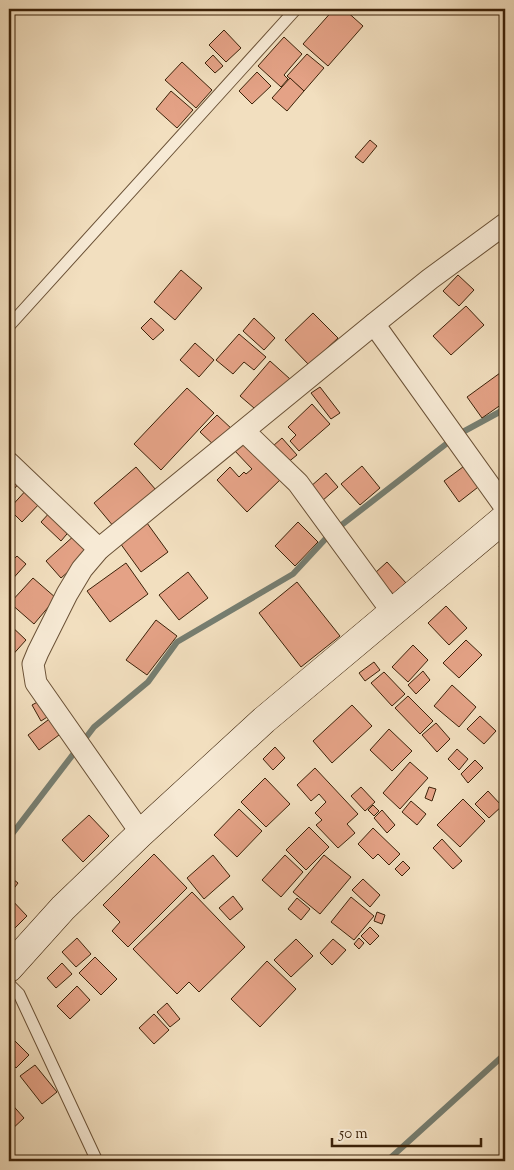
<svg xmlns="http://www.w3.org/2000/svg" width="514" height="1170" font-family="'Sorts Mill Goudy',serif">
  <rect width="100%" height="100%" fill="#f2dfbf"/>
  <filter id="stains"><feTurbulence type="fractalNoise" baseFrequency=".004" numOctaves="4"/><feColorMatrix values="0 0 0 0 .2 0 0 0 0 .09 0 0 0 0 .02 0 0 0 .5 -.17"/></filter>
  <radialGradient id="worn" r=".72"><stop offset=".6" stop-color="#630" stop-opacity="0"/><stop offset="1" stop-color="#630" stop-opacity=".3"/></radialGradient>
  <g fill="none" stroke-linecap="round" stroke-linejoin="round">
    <g stroke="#767e71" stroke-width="6">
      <polyline points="9,838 94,727 148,682 177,642 293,574 330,534 459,434 505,409"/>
      <polyline points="387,1161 505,1054"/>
    </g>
  </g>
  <g fill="#e4a286" stroke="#3c2209">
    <polygon points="334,9 344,9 363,26 328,66 303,44"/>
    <polygon points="224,30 241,48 226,62 209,45"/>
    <polygon points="284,37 302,54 284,75 288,79 281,87 258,66"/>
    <polygon points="307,54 324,68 304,91 287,76"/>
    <polygon points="213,55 223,66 215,73 205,63"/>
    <polygon points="182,62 212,90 196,108 165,80"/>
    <polygon points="257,72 271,86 252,104 239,91"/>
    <polygon points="290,78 304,91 287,111 272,98"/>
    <polygon points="171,91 193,110 177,128 156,109"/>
    <polygon points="370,140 377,146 363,163 355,157"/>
    <polygon points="181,270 202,288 175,320 154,302"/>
    <polygon points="458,275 474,290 459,306 443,291"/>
    <polygon points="466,306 484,325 451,355 433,336"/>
    <polygon points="313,313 338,338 309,365 285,340"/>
    <polygon points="151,318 164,330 153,340 141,328"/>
    <polygon points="254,318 275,338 264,350 243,331"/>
    <polygon points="239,334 266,357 254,370 244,362 233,374 216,360"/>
    <polygon points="195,343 214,360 199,377 180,360"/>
    <polygon points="270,361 290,379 261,414 240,396"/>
    <polygon points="500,373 505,380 505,402 482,418 467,397"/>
    <polygon points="320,387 340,413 331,419 311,393"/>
    <polygon points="187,388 214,413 161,470 134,444"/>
    <polygon points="312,404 330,424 299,451 290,441 296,435 288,427"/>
    <polygon points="217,415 233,430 216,447 200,432"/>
    <polygon points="245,437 283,477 247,512 217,480 230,467 239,477 244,472 246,474 252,469 233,449"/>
    <polygon points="282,438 297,455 287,463 273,446"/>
    <polygon points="467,464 482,484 459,502 444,481"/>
    <polygon points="362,466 380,488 360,505 341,484"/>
    <polygon points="136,467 156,490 114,527 94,503"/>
    <polygon points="9,472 20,482 9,495"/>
    <polygon points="326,473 338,487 322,501 310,487"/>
    <polygon points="28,488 42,501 22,522 9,509"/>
    <polygon points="52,510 72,528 61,541 41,522"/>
    <polygon points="298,522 318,542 295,566 275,546"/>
    <polygon points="147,523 168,552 141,572 120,543"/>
    <polygon points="76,534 91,552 61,578 46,561"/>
    <polygon points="17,556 26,564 9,583 9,564"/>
    <polygon points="505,560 505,573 499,567"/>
    <polygon points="387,562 406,583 393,594 375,573"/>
    <polygon points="126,563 148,594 110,622 87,591"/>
    <polygon points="188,572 208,598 179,620 159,595"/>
    <polygon points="33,578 56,598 34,624 10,603"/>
    <polygon points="297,582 340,636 301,667 259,613"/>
    <polygon points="446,606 467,628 449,645 428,623"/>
    <polygon points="156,620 177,636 147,675 126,660"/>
    <polygon points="9,624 26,640 9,659"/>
    <polygon points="466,640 482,655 459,678 443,663"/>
    <polygon points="413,645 428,660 408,682 392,667"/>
    <polygon points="374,662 380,670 365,681 359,673"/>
    <polygon points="423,671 430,680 416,694 408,685"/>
    <polygon points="384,672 405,694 392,706 371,683"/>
    <polygon points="452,685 476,707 459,727 434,706"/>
    <polygon points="408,696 433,721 420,734 395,708"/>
    <polygon points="43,699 52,714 41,721 32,705"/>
    <polygon points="352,705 372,726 332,763 313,741"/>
    <polygon points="480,716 496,731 484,744 467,729"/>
    <polygon points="52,717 63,732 39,750 28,735"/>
    <polygon points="436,723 450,739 437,752 422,735"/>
    <polygon points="389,729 412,751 392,771 370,750"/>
    <polygon points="275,747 285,758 273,770 263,759"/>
    <polygon points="457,749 468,759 459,770 448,759"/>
    <polygon points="475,760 483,768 468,783 461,774"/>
    <polygon points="410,762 428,778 400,809 383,793"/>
    <polygon points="315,768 358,814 347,824 355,833 338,848 316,825 322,820 315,813 326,802 319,794 311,801 297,785"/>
    <polygon points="265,778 290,804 266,827 241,802"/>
    <polygon points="361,787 375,802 365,811 351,796"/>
    <polygon points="429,787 436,789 432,801 425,798"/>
    <polygon points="488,791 502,806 489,818 475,804"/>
    <polygon points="463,799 485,821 460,847 437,825"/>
    <polygon points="411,801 426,814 417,825 402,812"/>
    <polygon points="373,805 379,811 374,816 368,810"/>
    <polygon points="239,809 262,831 237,857 214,835"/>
    <polygon points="382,810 395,825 387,833 374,818"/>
    <polygon points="89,815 109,836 83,862 62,840"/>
    <polygon points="309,827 329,847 306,870 286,850"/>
    <polygon points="373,828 400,854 389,865 378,854 373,859 358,844"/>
    <polygon points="442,839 462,861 453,869 433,848"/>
    <polygon points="154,854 187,888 128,947 112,931 120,922 103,905"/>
    <polygon points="213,855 230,876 204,899 187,878"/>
    <polygon points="285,855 303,872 281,897 262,880"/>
    <polygon points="324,855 351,877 320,914 293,892"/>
    <polygon points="403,861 410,868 402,876 395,869"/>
    <polygon points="9,876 18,883 12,891 9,888"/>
    <polygon points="363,879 380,895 370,907 352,890"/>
    <polygon points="192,892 245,947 199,992 189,982 177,994 133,949"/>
    <polygon points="233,896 243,909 230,920 219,908"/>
    <polygon points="9,897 27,916 9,934"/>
    <polygon points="351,897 374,916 354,940 331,922"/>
    <polygon points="297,898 310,909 301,920 288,909"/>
    <polygon points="377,912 385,915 382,924 374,921"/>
    <polygon points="370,927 379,936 370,945 361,936"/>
    <polygon points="77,938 91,954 76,967 62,952"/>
    <polygon points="359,938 364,943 359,949 354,944"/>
    <polygon points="296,939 313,956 291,977 274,960"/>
    <polygon points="333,939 346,950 332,965 320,953"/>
    <polygon points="95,957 117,979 101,995 79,973"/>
    <polygon points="267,961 296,989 260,1027 231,999"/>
    <polygon points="62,963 72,974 56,988 47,978"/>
    <polygon points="77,986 90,1000 70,1019 57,1006"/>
    <polygon points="167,1003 180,1019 170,1027 157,1012"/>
    <polygon points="154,1014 169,1030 154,1044 139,1028"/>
    <polygon points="13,1039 29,1055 16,1068 9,1060 9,1043"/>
    <polygon points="35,1065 57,1092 42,1104 20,1076"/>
    <polygon points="9,1101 24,1118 10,1131 9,1130"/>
  </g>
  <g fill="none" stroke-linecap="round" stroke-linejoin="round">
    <defs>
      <g id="lane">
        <polyline points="9,326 296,9"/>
        <polyline points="9,984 19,994 97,1161"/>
      </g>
      <g id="street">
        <polyline points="374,324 505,507"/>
        <polyline points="244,431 298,483 393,613"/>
        <polyline points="9,463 99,549"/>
        <polyline points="141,833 36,683 33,664 38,652 67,594 82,569 99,549 374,324 430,279 505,224"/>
      </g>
      <polyline id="secondary" points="9,968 63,908 141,833 264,720 505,518"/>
    </defs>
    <use href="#lane" stroke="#6a5136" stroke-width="13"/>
    <use href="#street" stroke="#6a5136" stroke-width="23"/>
    <use href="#secondary" stroke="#3c2209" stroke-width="29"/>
    <use href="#lane" stroke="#f7ead5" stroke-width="11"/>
    <use href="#street" stroke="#f7ead5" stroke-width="21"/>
    <use href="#secondary" stroke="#f7ead5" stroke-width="28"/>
  </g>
  <rect width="514" height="1170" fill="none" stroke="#f2dfbf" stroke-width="30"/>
  <rect x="10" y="10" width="494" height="1150" fill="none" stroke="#3c2209" stroke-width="2.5"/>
  <rect x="15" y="15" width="484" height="1140" fill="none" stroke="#3c2209"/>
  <path d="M332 1138v8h149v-8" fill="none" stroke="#3c2209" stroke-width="2.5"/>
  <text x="339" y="1138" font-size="15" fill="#3c2209" stroke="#f7ead5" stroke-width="4" paint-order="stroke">50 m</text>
  <rect width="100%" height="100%" filter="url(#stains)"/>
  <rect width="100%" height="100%" fill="url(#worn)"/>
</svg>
